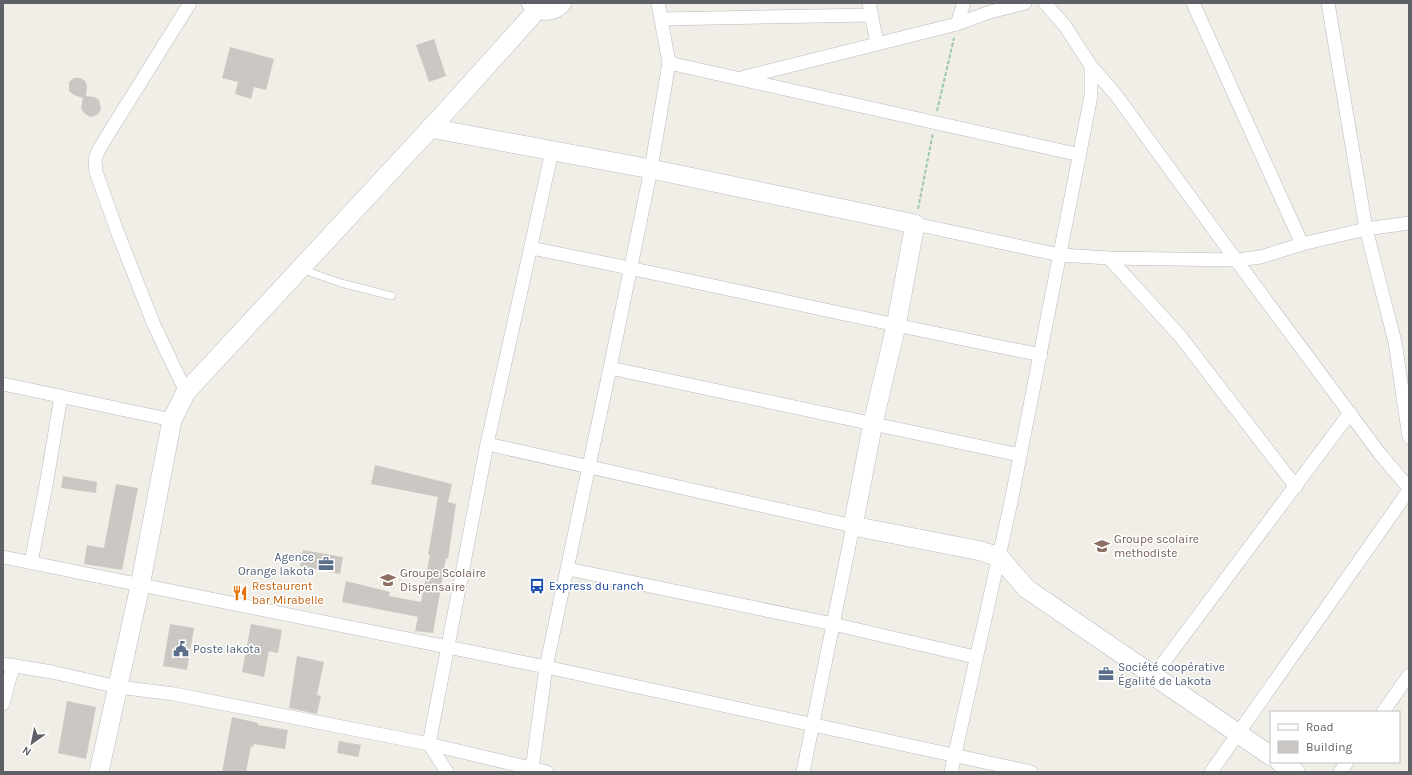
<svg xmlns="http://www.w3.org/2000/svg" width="1412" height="775" font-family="Karla,sans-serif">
  <rect width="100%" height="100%" fill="#f0eee6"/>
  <g fill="#cbc8c3">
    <polygon points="434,39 446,76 429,82 416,45"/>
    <polygon points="230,47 274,59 266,90 254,87 251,99 235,94 238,82 222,78"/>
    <polygon points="74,78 80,78 85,81 87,86 86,96 94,97 99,100 101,110 97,115 91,117 85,114 81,109 83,98 74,95 69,91 69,82"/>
    <polygon points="375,465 452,484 448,502 456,504 448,559 446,558 433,633 415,631 418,617 342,602 346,581 390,592 389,596 421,602 430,555 428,555 438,497 371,484"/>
    <polygon points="63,476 97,482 96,493 61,488"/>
    <polygon points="116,484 138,488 122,570 84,564 87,545 104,548"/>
    <polygon points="303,550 343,557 340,574 300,566"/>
    <polygon points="170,624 194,628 187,670 163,666"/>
    <polygon points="251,624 282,630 278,653 269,651 264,677 242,672"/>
    <polygon points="297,656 324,662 317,695 321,696 317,714 289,708"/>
    <polygon points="67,701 96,707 86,759 58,753"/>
    <polygon points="232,717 258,723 258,725 288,730 285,749 254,744 253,747 251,746 246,772 222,772"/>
    <polygon points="339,741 361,745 358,757 337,753"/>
  </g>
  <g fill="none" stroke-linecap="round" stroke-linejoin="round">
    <defs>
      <polyline id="lane" points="301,269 341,283 392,296"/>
      <g id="street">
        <polyline points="869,3 877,43"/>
        <polyline points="1193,3 1302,244"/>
        <polyline points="1328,3 1366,229 1395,342 1409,437"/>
        <polyline points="662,19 871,15"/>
        <polyline points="957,24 964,3"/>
        <polyline points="669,63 1080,155"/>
        <polyline points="1091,66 1116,95 1236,260 1380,454 1409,488"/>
        <polyline points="741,78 957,24 990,12 1025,3"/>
        <polyline points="915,224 1060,255 1109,258 1236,260 1261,257 1302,244 1366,229 1409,223"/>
        <path d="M 531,248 C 701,282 871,321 1041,355"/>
        <polyline points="1109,258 1180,336 1296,487"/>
        <polyline points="610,368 1020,455"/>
        <polyline points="3,384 172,420"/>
        <polyline points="186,392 154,325 117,231 96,172 95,159 99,149 190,3"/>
        <polyline points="487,444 853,526 803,772"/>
        <polyline points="3,557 546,667 1031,772"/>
        <polyline points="31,563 47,480 61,396"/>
        <polyline points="568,569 833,624 975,657"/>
        <polyline points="3,664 52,672 118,687 174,694 429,744 547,772"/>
        <polyline points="1154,675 1350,413"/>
        <polyline points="3,704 13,666"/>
        <polyline points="1383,712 1409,675"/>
        <polyline points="532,769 546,667 610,368 651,169 669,63 658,3"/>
        <polyline points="447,772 429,744 487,444 552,151"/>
        <polyline points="951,772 1011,502 1091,96 1091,66 1065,26 1045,3"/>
        <polyline points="1211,772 1409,490"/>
        <polyline points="1340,772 1347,762"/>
      </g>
      <g id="secondary">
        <path d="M 531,3 C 540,13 553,13 562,3"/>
        <polyline points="430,128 651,169 915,224 896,326 873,423 853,526 981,551 999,557 1027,589 1271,756"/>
        <polyline points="1280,762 1295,772"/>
        <polyline points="99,772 140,586 172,420 186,392 440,118 538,9"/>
      </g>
    </defs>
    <use href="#lane" stroke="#b8bbc0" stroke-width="8"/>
    <use href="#street" stroke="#b8bbc0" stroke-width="14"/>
    <use href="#secondary" stroke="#b9bcc2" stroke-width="20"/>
    <g stroke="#9bc9a9" stroke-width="2" stroke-dasharray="4 2" stroke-linecap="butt">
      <polyline points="937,111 954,38"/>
      <polyline points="918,209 933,133"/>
    </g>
    <use href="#lane" stroke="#fff" stroke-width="7"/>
    <use href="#street" stroke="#fff" stroke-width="13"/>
    <use href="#secondary" stroke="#fff" stroke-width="19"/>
  </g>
  <defs>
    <symbol id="school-bare" viewBox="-9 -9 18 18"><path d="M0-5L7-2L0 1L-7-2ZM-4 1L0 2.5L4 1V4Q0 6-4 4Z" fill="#8d6e63" stroke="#fff" stroke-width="2.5" paint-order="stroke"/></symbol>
    <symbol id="office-bare" viewBox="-9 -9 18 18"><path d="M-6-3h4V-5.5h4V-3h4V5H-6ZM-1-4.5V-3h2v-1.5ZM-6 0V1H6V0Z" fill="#5c6f8a" stroke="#fff" stroke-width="2.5" paint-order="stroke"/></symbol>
    <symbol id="bus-bare" viewBox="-9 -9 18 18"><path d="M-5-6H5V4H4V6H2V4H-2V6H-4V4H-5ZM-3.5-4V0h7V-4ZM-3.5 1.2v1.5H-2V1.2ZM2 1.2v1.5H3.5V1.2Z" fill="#1a4fb4" stroke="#fff" stroke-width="2.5" paint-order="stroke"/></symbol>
    <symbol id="restaurant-bare" viewBox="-9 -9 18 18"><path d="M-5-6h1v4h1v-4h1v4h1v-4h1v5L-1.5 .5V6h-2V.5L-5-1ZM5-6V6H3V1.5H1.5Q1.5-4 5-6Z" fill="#e8710a" stroke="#fff" stroke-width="2.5" paint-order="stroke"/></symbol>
    <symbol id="civic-bare" viewBox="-9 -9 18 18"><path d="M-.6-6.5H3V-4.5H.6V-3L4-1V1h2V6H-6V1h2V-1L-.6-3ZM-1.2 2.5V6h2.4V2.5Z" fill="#5c6f8a" stroke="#fff" stroke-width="2.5" paint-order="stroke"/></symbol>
  </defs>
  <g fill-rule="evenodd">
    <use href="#school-bare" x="1091" y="535" width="22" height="22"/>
    <use href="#office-bare" x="315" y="553" width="22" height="22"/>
    <use href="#school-bare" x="377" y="569" width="22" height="22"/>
    <use href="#bus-bare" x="526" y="575" width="22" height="22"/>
    <use href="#restaurant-bare" x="229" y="582" width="22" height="22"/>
    <use href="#civic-bare" x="170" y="638" width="22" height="22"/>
    <use href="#office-bare" x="1095" y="663" width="22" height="22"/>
  </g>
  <g text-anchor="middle" stroke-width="3" stroke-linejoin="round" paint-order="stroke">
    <g font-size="12" fill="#785e54" stroke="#fff" text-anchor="start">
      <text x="1114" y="543">Groupe scolaire<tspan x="1114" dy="14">methodiste</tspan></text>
      <text x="400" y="577">Groupe Scolaire<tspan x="400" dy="14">Dispensaire</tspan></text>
    </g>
    <g font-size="12" fill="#4e5e75" stroke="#fff" text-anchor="start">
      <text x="314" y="561" text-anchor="end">Agence<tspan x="314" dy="14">Orange lakota</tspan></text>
      <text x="193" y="653">Poste lakota</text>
      <text x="1118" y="671">Société coopérative<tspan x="1118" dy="14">Égalité de Lakota</tspan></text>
    </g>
    <g font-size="12" fill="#c56008" stroke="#fff" text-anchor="start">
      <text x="252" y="590">Restaurent<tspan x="252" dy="14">bar Mirabelle</tspan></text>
    </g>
    <g font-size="12" fill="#164399" stroke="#fff" text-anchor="start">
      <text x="549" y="590">Express du ranch</text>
    </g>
  </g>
  <rect width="1412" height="775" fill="none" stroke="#5d6166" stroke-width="8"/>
  <rect x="1270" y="711" width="130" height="52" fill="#ffffff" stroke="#bec0c2"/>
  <rect x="1278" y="724" width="20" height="6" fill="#ffffff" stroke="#bec0c2"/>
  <text x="1306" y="731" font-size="12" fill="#5d6166">Road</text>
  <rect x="1278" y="741" width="20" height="12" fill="#cbc8c3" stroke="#bec0c2"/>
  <text x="1306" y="751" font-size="12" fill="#5d6166">Building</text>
  <g transform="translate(32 743) rotate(213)" stroke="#ffffff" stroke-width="3" paint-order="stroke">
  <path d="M0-3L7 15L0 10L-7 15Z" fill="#5d6166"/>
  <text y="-6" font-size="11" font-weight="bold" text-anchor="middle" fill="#5d6166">N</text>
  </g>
</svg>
